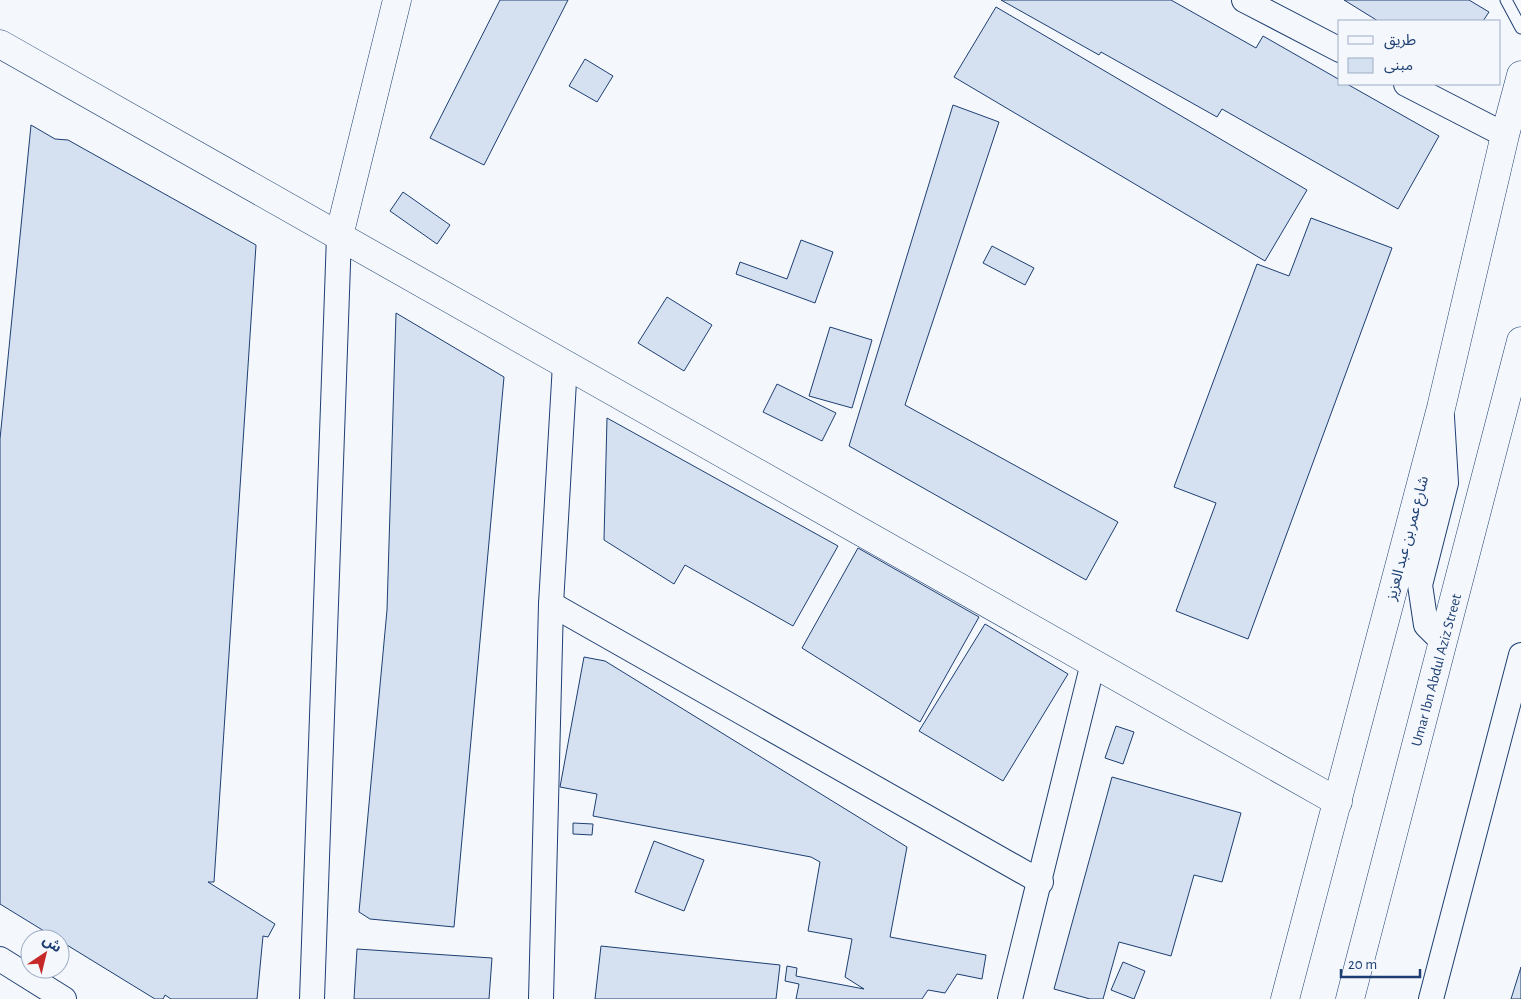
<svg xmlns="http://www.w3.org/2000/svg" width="1521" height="999" font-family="'Alegreya Sans','Noto Sans Arabic',sans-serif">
  <rect width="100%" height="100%" fill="#f4f7fb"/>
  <g fill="#d5e0f0" stroke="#1d3f73">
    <polygon points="500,0 568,0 484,165 430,138"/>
    <polygon points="1001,0 1171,0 1256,48 1263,36 1340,80 1340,84 1347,84 1439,136 1398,209 1222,109 1217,117 1101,52 1099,55"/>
    <polygon points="1344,0 1469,0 1489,12 1483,21 1378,21"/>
    <polygon points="996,7 1307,190 1265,261 954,77"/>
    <polygon points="585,59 613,76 597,102 569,86"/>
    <polygon points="953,105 999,122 905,405 1118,522 1086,580 849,446"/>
    <polygon points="31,125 55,139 68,140 256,245 214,882 208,882 275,924 268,937 263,936 257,999 171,999 165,995 163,999 155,999 0,904 0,439"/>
    <polygon points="403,192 450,225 437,244 390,211"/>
    <polygon points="1311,218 1392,248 1248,639 1176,611 1216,503 1174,487 1257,264 1289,276"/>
    <polygon points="801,240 833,252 815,303 736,274 740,262 787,279"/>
    <polygon points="992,246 1034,268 1025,285 983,263"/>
    <polygon points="667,297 712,325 684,371 638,343"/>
    <polygon points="396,313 504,377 454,927 370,919 359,912 387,610"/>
    <polygon points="830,327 872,340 852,408 809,396"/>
    <polygon points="777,384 836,413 822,441 763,412"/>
    <polygon points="607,418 838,546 793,626 685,565 674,584 604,540"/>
    <polygon points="858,548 979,617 920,722 802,648"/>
    <polygon points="985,624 1068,674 1003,781 919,731"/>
    <polygon points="584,657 605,661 907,847 890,937 986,955 982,979 957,974 945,993 928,990 922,999 796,999 799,984 785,981 787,966 797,968 796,976 864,989 845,977 852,939 808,931 820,862 811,857 593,816 597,794 560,787"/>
    <polygon points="1116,726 1134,732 1123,764 1105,758"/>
    <polygon points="1112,777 1241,813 1222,882 1194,875 1171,956 1119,942 1103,999 1090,999 1054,989"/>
    <polygon points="573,823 593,824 592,835 573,834"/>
    <polygon points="654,841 704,860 684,911 635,892"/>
    <polygon points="601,946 780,965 776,999 595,999"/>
    <polygon points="357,949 492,958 489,999 354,999"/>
    <polygon points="1123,962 1145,971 1134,999 1111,990"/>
    <polygon points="1521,967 1521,999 1511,999"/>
  </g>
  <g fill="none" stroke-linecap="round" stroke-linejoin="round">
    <defs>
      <polyline id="service" points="1506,0 1521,28"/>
      <g id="minor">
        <polyline points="1244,0 1340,50"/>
        <polyline points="1406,84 1505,135"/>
        <polyline points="1442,417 1446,483 1420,585 1426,625 1443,642"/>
        <polyline points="551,604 1041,882"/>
        <polyline points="0,959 64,999"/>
        <polyline points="312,999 339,236"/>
        <polyline points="541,999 551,604 565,364"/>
        <polyline points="1010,999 1093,663"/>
        <polyline points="1431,999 1521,655"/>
      </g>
      <g id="tertiary">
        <polyline points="0,44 1338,802"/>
        <polyline points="339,236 397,0"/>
      </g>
      <g id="secondary">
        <polyline points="1285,999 1441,408 1505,135 1521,75"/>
        <polyline points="1350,999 1521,341"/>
      </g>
    </defs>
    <use href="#service" stroke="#1d3f73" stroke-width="13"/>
    <use href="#minor" stroke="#1d3f73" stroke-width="26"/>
    <use href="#tertiary" stroke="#1d3f73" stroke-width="29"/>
    <use href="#secondary" stroke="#1d3f73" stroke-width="29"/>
    <use href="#service" stroke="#f4f7fb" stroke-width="11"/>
    <use href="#minor" stroke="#f4f7fb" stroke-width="24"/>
    <use href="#tertiary" stroke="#f4f7fb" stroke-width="28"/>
    <use href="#secondary" stroke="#f4f7fb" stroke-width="28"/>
  </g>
  <g text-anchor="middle" stroke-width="4" stroke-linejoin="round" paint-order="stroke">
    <g font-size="15" fill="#1d3f73" stroke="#f4f7fb">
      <text transform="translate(1407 538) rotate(-75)" y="5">شارع عمر بن عبد العزيز</text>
      <text transform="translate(1436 670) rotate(-75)" y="5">Umar Ibn Abdul Aziz Street</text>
    </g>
  </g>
  <rect x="1338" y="20" width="162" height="65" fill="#f4f7fb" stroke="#9eadc5"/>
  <rect x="1348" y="36" width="25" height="8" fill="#f4f7fb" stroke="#9eadc5"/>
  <text x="1384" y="45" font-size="15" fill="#1d3f73">طريق</text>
  <rect x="1348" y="58" width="25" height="15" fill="#d5e0f0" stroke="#9eadc5"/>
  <text x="1384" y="70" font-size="15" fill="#1d3f73">مبنى</text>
  <g transform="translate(45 954) rotate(35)"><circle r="24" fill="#f4f7fb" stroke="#9eadc5"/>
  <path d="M0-4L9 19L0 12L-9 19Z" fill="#c62828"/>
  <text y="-8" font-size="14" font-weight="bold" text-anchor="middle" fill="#1d3f73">ش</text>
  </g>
  <path d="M1341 969v8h79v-8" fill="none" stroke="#1d3f73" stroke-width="2.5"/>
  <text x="1348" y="969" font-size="15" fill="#1d3f73" stroke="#f4f7fb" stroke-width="4" paint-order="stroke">20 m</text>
</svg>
